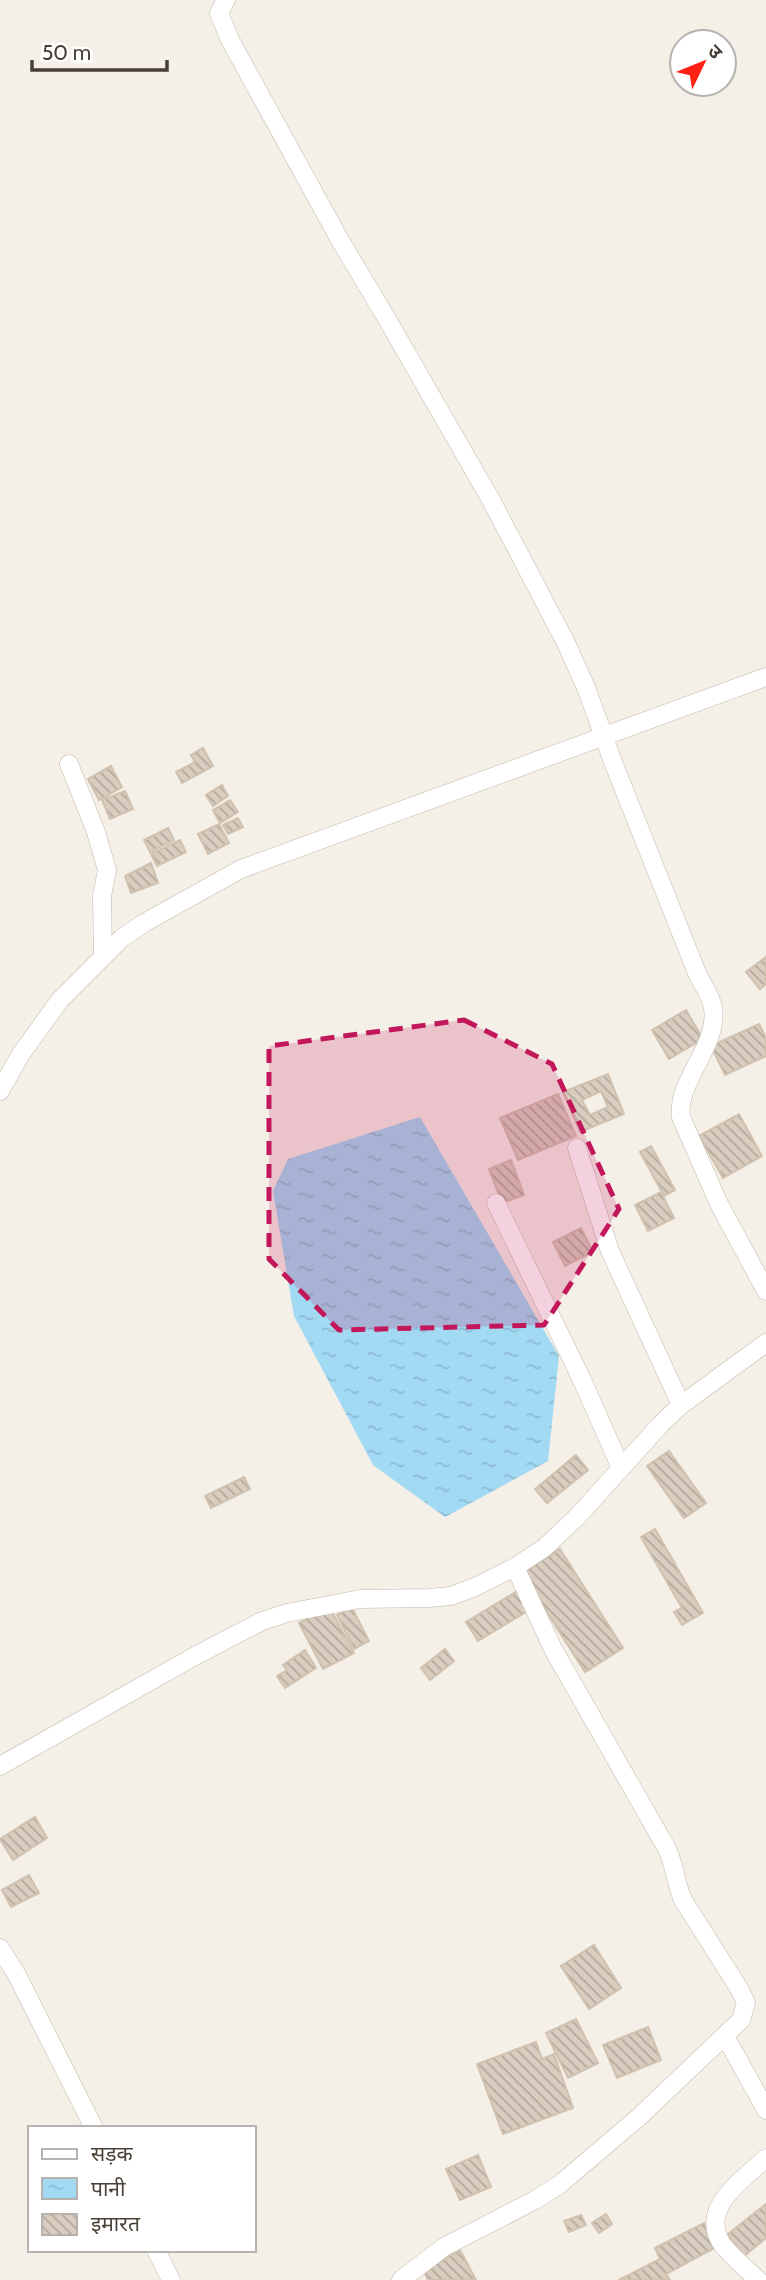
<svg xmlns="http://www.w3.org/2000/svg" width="766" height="2280" font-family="Cabin,'Noto Sans Devanagari',sans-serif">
  <defs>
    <pattern id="water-ripples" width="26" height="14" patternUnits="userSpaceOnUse" patternTransform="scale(1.75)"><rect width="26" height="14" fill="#a2d9f3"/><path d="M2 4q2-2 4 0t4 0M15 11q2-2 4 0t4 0" fill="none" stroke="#8dbbd1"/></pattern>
    <pattern id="building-back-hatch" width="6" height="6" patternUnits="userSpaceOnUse" patternTransform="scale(1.75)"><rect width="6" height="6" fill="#d9cdbf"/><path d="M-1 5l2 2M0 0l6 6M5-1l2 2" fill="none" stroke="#b2a89c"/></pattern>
  </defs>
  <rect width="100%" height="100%" fill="#f4efe7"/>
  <polygon fill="url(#water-ripples)" points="420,1117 559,1356 548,1461 445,1517 373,1465 294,1316 273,1191 288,1159"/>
  <g fill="url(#building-back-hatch)" stroke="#d1c1af" stroke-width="2" fill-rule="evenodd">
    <polygon points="203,748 213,766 182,783 176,772 195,762 191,755"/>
    <polygon points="111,766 122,787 99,800 88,779"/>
    <polygon points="222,785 228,796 213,806 206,795"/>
    <polygon points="125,791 133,809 110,819 102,800"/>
    <polygon points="230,800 238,812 220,823 213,810"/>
    <polygon points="238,818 243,827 228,834 223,825"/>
    <polygon points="219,824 229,843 208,854 198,834"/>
    <polygon points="168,828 174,840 150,852 144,840"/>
    <polygon points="180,840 186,852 157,866 151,854"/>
    <polygon points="151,863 158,883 131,893 125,876"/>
    <polygon points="766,957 766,984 760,989 746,972"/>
    <polygon points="686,1010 703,1039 669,1059 652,1030"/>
    <polygon points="759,1024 766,1038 766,1056 725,1075 711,1046"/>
    <path d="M 608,1074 L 624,1114 L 580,1132 L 563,1092 ZM 601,1091 L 608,1107 L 590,1115 L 582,1100 Z"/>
    <polygon points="558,1094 576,1136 518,1160 500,1118"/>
    <polygon points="739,1114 762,1156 723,1178 699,1136"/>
    <polygon points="651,1146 675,1190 664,1196 640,1152"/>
    <polygon points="511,1160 524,1195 502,1203 489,1169"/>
    <polygon points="661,1192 674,1218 648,1231 635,1205"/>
    <polygon points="581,1228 593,1252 565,1266 553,1242"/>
    <polygon points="669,1451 706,1503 684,1518 647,1466"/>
    <polygon points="576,1455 588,1470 547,1503 535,1489"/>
    <polygon points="244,1477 250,1489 211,1508 205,1496"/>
    <polygon points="655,1529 703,1613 682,1625 674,1612 682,1608 641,1537"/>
    <polygon points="560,1549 623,1648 585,1672 522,1573"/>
    <polygon points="519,1590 531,1609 478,1641 466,1622"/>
    <polygon points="329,1606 354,1653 323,1669 299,1623"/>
    <polygon points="352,1608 369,1641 354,1649 337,1615"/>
    <polygon points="445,1649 454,1661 430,1680 421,1668"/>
    <polygon points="305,1650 316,1668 285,1688 277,1676 287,1670 283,1665"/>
    <polygon points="35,1817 47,1838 13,1860 0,1839"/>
    <polygon points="29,1875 39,1893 11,1907 2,1890"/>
    <polygon points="594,1945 621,1988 589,2009 561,1966"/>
    <polygon points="576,2019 598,2063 568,2078 546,2033"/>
    <polygon points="648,2027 661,2060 617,2078 603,2045"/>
    <polygon points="536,2042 542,2059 554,2054 573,2108 503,2134 477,2064"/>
    <polygon points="478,2155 491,2187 460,2200 446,2169"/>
    <polygon points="766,2204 766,2238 744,2256 727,2235"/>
    <polygon points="606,2214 612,2224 599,2233 592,2223"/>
    <polygon points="581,2215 586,2225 569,2232 564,2221"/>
    <polygon points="704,2223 716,2247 666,2274 670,2280 619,2280 660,2259 655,2248"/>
    <polygon points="460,2250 476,2280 428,2280 423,2270"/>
  </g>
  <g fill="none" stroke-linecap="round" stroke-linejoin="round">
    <defs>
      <g id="street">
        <path d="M 226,0 L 219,13 L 230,40 L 341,242 L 387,319 L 491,500 L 566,643 L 587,690 L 613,762 L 697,973 C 702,984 711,995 713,1008 C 719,1046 676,1081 681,1117 L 719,1204 L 766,1291"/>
        <polyline points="69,764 96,832 107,870 102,896 103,956"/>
        <polyline points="0,1091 21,1054 60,1000 122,938 144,923 241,869 766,677"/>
        <polyline points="577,1148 610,1251 681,1405"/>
        <polyline points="496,1203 582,1380 621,1468"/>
        <polyline points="0,1766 195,1656 262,1621 287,1613 360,1599 429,1598 451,1596 475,1587 515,1567 544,1548 577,1517 661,1424 681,1405 766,1343"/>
        <polyline points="0,1948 17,1975 94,2128"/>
        <polyline points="725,2036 766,2110"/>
        <polyline points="156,2250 171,2280"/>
        <path d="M 401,2280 L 444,2247 L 535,2200 L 559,2185 L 639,2117 L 741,2020 L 746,2003 L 740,1990 L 683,1900 C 675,1882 675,1864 666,1847 L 553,1649 L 515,1567"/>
        <path d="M 758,2280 C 747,2269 727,2253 720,2241 C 701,2206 744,2179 766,2158"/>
      </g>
    </defs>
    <use href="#street" stroke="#c3b9ad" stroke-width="19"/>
    <use href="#street" stroke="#fff" stroke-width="18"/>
  </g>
  <path fill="#c2185b" fill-opacity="0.2" stroke="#c2185b" stroke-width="5" stroke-dasharray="14 9" stroke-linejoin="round" d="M 464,1020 L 552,1064 L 619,1209 L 544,1325 L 339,1330 L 269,1259 L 269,1046 Z"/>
  <rect x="28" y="2126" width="228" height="126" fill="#ffffff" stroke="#b6b2af" stroke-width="2"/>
  <rect x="42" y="2149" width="35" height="10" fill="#ffffff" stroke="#b6b2af" stroke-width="2"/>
  <text x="91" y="2161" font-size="21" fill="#483f36">सड़क</text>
  <rect x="42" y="2178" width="35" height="21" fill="url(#water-ripples)" stroke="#b6b2af" stroke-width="2"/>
  <text x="91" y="2196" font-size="21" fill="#483f36">पानी</text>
  <rect x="42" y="2214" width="35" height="21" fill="url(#building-back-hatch)" stroke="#b6b2af" stroke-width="2"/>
  <text x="91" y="2231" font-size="21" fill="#483f36">इमारत</text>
  <g transform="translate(703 63) rotate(47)"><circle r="33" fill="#ffffff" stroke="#b6b2af" stroke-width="2"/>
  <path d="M0-5L12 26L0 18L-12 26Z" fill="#ff2114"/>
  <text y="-10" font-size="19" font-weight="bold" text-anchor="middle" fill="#483f36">उ</text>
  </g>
  <path d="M32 60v10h135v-10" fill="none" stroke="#483f36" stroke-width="3.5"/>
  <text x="42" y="60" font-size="21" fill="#483f36" stroke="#ffffff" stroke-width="5" paint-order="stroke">50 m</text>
</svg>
